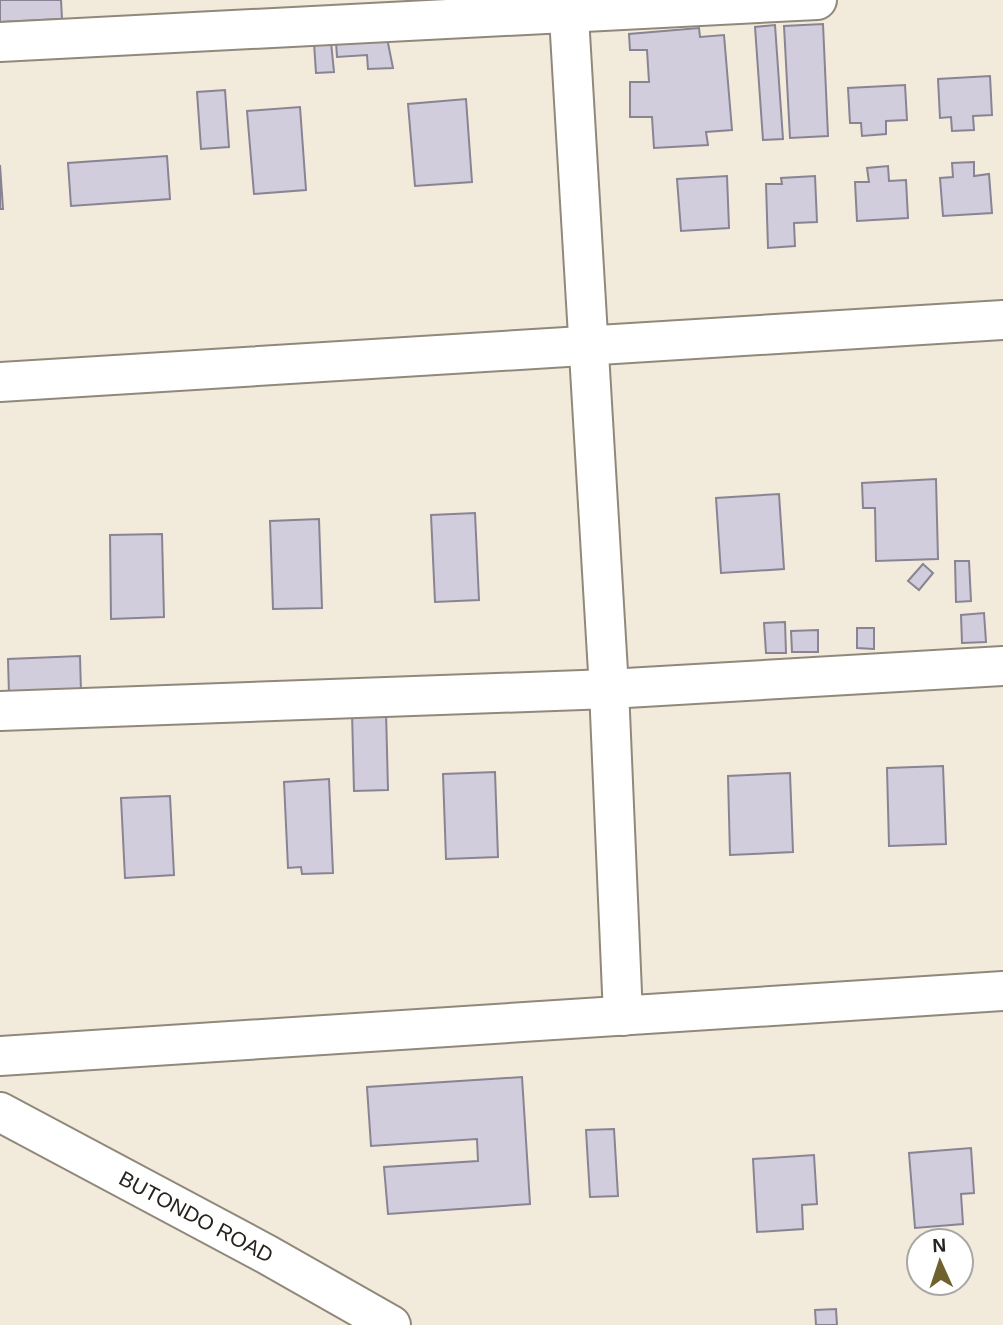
<svg xmlns="http://www.w3.org/2000/svg" width="1003" height="1325" font-family="Helvetica,sans-serif">
  <rect width="100%" height="100%" fill="#f2eadb"/>
  <g fill="#d2cddd" stroke="#898493" stroke-width="2">
    <polygon points="0,0 61,0 62,19 0,22"/>
    <polygon points="823,24 828,136 790,138 784,26"/>
    <polygon points="775,25 783,139 763,140 755,27"/>
    <polygon points="699,28 700,37 724,35 732,130 706,132 708,145 654,148 652,117 630,117 630,82 649,82 647,50 630,50 629,34"/>
    <polygon points="387,38 393,68 368,69 367,55 337,57 336,42"/>
    <polygon points="331,42 334,72 316,73 314,43"/>
    <polygon points="990,76 992,115 973,116 974,130 952,131 951,117 940,118 938,79"/>
    <polygon points="905,85 907,120 886,121 886,134 862,136 861,123 850,123 848,88"/>
    <polygon points="225,90 229,147 201,149 197,92"/>
    <polygon points="466,99 472,182 415,186 408,104"/>
    <polygon points="300,107 306,190 254,194 247,111"/>
    <polygon points="167,156 170,199 71,206 68,163"/>
    <polygon points="974,162 974,176 989,174 992,213 943,216 940,178 953,177 952,163"/>
    <polygon points="0,165 3,209 0,209"/>
    <polygon points="888,166 889,181 906,180 908,218 857,221 855,182 869,182 867,168"/>
    <polygon points="727,176 729,228 681,231 677,179"/>
    <polygon points="815,176 817,222 794,223 795,246 768,248 766,184 782,184 781,178"/>
    <polygon points="936,479 938,559 876,561 875,508 863,508 862,483"/>
    <polygon points="779,494 784,569 721,573 716,498"/>
    <polygon points="475,513 479,600 435,602 431,515"/>
    <polygon points="319,519 322,608 273,609 270,521"/>
    <polygon points="162,534 164,617 111,619 110,535"/>
    <polygon points="955,561 969,561 971,601 956,602"/>
    <polygon points="923,564 933,573 919,590 908,581"/>
    <polygon points="984,613 986,642 962,643 961,615"/>
    <polygon points="785,622 786,653 766,653 764,623"/>
    <polygon points="857,628 874,628 874,649 857,648"/>
    <polygon points="818,630 818,652 792,652 791,631"/>
    <polygon points="80,656 81,692 9,695 8,659"/>
    <polygon points="386,711 388,790 354,791 352,712"/>
    <polygon points="943,766 946,844 889,846 887,768"/>
    <polygon points="495,772 498,857 446,859 443,774"/>
    <polygon points="790,773 793,852 730,855 728,776"/>
    <polygon points="329,779 333,873 302,874 301,867 288,868 284,782"/>
    <polygon points="170,796 174,875 125,878 121,798"/>
    <polygon points="522,1077 530,1204 388,1214 384,1167 478,1161 477,1139 371,1146 367,1087"/>
    <polygon points="614,1129 618,1196 590,1197 586,1130"/>
    <polygon points="971,1148 974,1193 961,1194 963,1224 915,1228 909,1153"/>
    <polygon points="814,1155 817,1204 802,1205 803,1229 757,1232 753,1159"/>
    <polygon points="836,1309 837,1325 816,1325 815,1310"/>
  </g>
  <g fill="none" stroke-linecap="round" stroke-linejoin="round">
    <defs>
      <g id="minor">
        <polyline points="568,0 609,689 623,1016"/>
        <polyline points="0,42 817,0"/>
        <polyline points="0,382 1003,320"/>
        <polyline points="0,711 609,689 1003,666"/>
        <polyline points="0,1056 1003,991"/>
        <polyline points="0,1112 266,1254 391,1325"/>
      </g>
    </defs>
    <use href="#minor" stroke="#90897b" stroke-width="42"/>
    <use href="#minor" stroke="#fff" stroke-width="38"/>
  </g>
  <g text-anchor="middle" stroke-width="7" stroke-linejoin="round" paint-order="stroke">
    <g font-size="21" fill="#27241f" stroke="#fff">
      <text transform="translate(196 1217) rotate(28)" y="7">BUTONDO ROAD</text>
    </g>
  </g>
  <g transform="translate(940 1262) rotate(357)"><circle r="33" fill="#ffffff" stroke="#a9a7a5" stroke-width="2"/>
  <path d="M0-5L12 26L0 18L-12 26Z" fill="#70622f"/>
  <text y="-10" font-size="19" font-weight="bold" text-anchor="middle" fill="#27241f">N</text>
  </g>
</svg>
